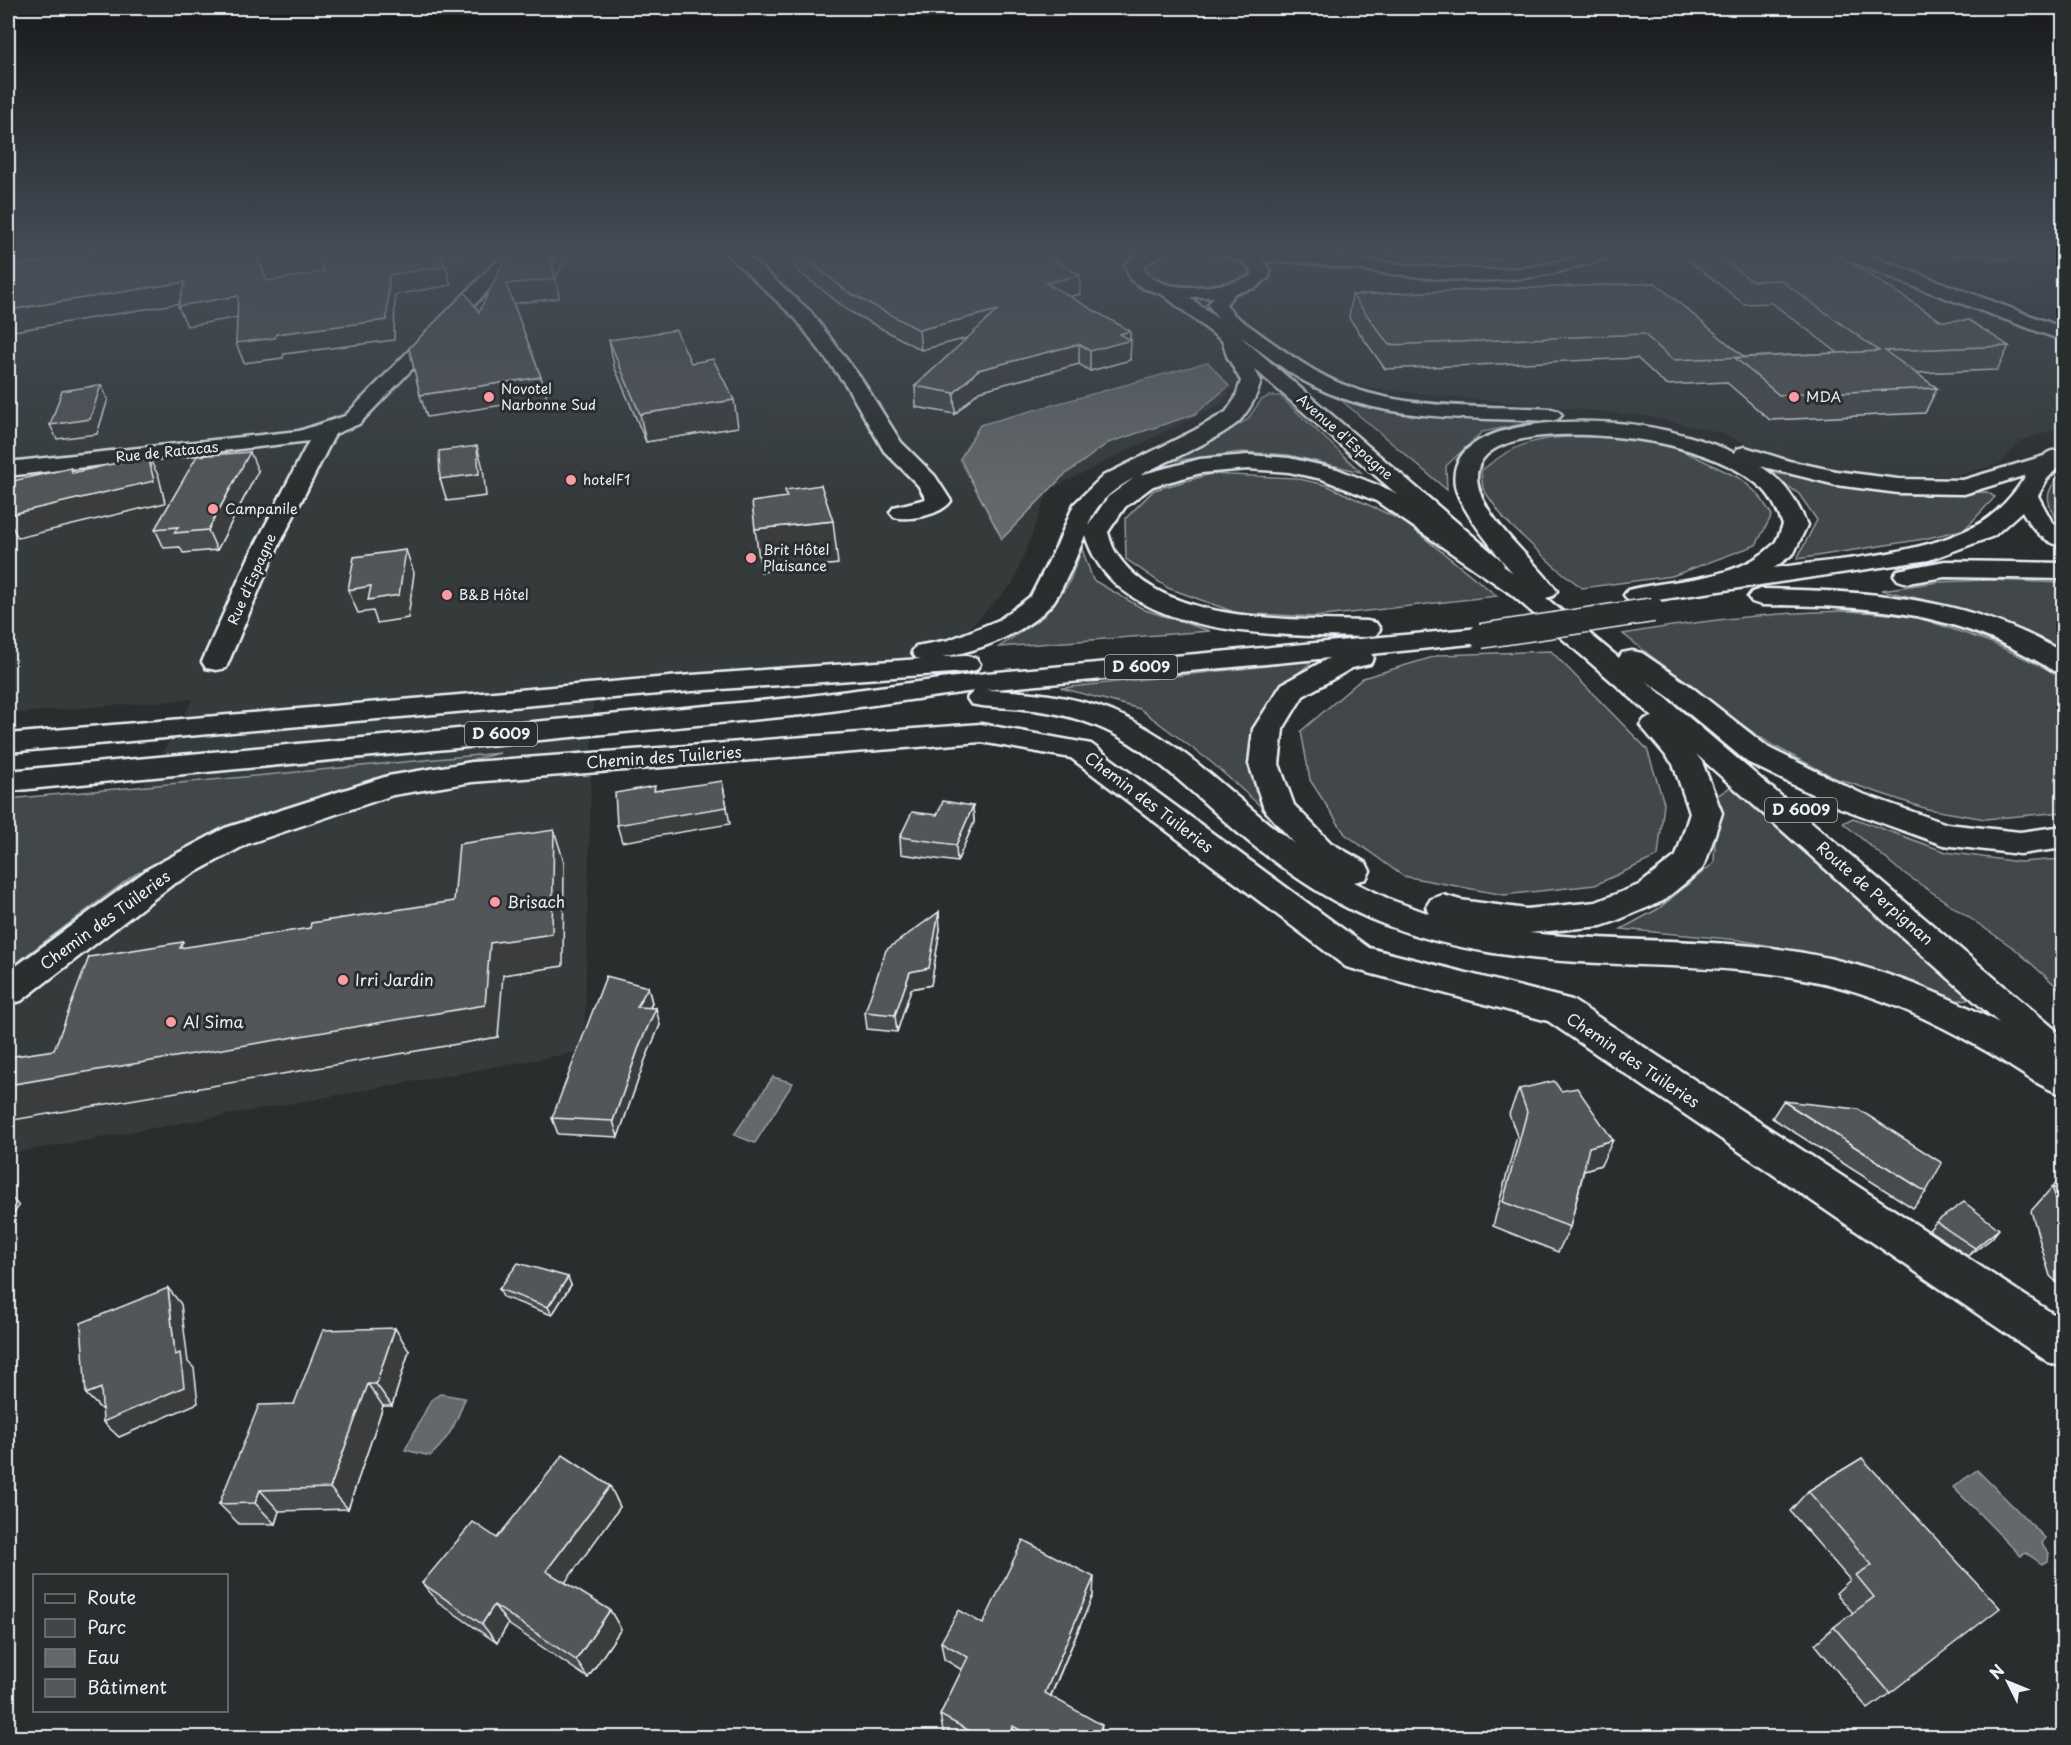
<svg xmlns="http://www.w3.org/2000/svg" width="2071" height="1745" font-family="'Playpen Sans',sans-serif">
  <rect width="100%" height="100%" fill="#2a2d2e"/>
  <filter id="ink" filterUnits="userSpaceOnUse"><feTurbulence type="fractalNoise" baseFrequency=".0167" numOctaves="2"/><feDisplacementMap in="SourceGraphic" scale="12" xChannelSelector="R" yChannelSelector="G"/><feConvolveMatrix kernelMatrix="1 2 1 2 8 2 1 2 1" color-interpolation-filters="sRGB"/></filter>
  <g filter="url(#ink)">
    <polygon fill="#363a3b" points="8,251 1835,251 1849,260 2063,345 2063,427 2020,441 2000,464 1955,476 1893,476 1825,470 1764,451 1721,433 1647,416 1366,388 1300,367 1239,379 1222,403 1049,490 1013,583 925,674 593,703 584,1051 8,1154 8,1022 193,699 8,714"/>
    <g fill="#424648" stroke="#959ca0" stroke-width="1.5">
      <path d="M 1200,251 L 1236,259 L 1247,265 L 1249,275 C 1231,291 1174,294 1153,280 C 1150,277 1146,273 1143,270 L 1146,262 L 1165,254 Z"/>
      <path d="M 1335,395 C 1402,421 1473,420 1544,420 L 1482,432 L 1446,466 L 1447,490 Z"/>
      <polygon points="1269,396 1280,396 1361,472 1289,455 1241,452 1173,461 1247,420 1261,400"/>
      <path d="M 1586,436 L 1661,442 L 1694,456 L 1741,479 L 1759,495 L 1772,515 L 1756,545 L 1672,576 L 1582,588 L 1554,566 L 1505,520 L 1483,489 L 1481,471 C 1518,440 1540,438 1586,436 Z"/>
      <path d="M 2063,471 L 2064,473 L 2063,527 C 2045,502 2042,494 2063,471 Z"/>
      <polygon points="1768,472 1911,495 1987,492 1995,497 1965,529 1924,539 1797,559 1817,520 1799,494"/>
      <polygon points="1211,474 1295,478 1326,485 1403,521 1497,596 1315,617 1237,613 1168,588 1126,559 1125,519 1154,490"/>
      <polygon points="1082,549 1093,580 1145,610 1210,631 999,647 1044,616 1068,585"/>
      <polygon points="1989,580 2063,583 2063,650 1964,609 1881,590 1938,582"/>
      <path d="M 1849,611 L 1914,616 L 1990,642 L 2056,673 L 2063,680 L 2063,812 L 1985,819 L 1927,809 L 1835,778 L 1772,745 L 1711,703 L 1623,634 C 1698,621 1773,612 1849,611 Z"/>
      <polygon points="1551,651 1647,749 1664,803 1658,856 1595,885 1504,895 1403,876 1345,834 1310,780 1301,731 1363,678 1440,655"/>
      <polygon points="1313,661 1290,680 1254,727 1255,791 1275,819 1211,762 1140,709 1061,688"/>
      <polygon points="500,753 401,777 234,825 134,875 8,969 8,799"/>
      <polygon points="1732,786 1974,998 1954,1001 1852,962 1739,940 1621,929 1658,909 1714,863 1717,796"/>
      <polygon points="1853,818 1946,852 2019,862 2063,859 2063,992 2015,949 1898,869 1843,823"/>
    </g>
    <g fill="#63686b" stroke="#989fa3" stroke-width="1.5">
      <polygon points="1208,362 1229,386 1195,414 1108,443 1062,477 1002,539 960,459 980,425"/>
      <polygon points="773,1077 793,1083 755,1143 734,1135"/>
      <path d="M 440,1394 L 465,1398 C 457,1421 449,1440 430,1456 L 405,1450 L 431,1400 Z"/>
      <polygon points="1977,1470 2045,1538 2042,1544 2049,1553 2048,1561 2042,1564 2026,1553 2021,1556 1953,1487"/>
    </g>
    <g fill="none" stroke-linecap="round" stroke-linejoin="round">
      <defs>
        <g id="street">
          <polygon points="514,251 547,251 545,255 526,259 505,273 359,424 335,434 272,559 226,668 216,670 206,668 202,662 248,559 309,441 8,476 8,462 299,431 345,416 493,265"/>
          <path d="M 724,251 L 742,251 L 810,311 L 862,380 L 901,442 L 935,476 L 951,501 C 941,515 910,521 894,517 L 890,512 L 894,507 L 926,499 L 918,485 L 884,451 L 846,385 L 796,319 Z"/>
          <path d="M 1243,251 L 1294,252 L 1413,266 L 1492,270 L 1531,267 L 1566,260 L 1592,251 L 1617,251 L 1615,255 C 1587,264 1560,273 1531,277 C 1452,288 1373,269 1294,262 C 1278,261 1261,262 1244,261 L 1238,260 L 1236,256 Z"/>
          <polygon points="1834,251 1857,251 2064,328 2064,341 1902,282 1836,255"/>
          <polygon points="981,724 1091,744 1369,948 1572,1000 2064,1321 2064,1368 2048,1362 1548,1021 1346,967 1071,758 981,742 472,782 393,795 247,844 172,885 21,1001 8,1004 8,972 148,869 225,828 388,776 472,762"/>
        </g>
        <path id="secondary" d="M 1142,251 L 1167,251 L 1143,266 C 1153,297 1230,288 1252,275 L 1252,271 L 1246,264 L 1222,255 L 1220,251 C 1241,251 1256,251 1270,270 L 1269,277 L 1255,288 L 1235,293 L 1226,304 L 1234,315 L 1251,332 L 1249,336 L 1242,338 L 1501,560 L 1504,565 L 1501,570 L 1492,572 L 1483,570 L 1225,343 L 1162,294 L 1143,288 L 1131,280 L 1125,265 ZM 1189,297 L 1214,297 L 1208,304 L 1218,319 Z"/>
        <g id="primary">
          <path d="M 1227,313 L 1234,315 C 1261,334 1288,355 1317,372 C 1386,412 1474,405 1551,409 L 1558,411 L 1562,415 L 1558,419 L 1551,421 C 1469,417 1378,423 1304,381 C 1282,369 1261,351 1240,336 L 1247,356 L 1261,381 C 1257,395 1251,407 1242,418 C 1227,436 1163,463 1140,475 L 1200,459 L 1248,455 L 1289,458 L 1337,469 L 1392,491 L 1512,572 C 1497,554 1458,507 1455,485 C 1444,412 1600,419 1643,426 C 1674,431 1705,440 1735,453 L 1737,449 L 1745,447 L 1789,461 L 1836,471 L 1898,479 L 1963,480 L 2044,456 C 2049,450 2055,450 2063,452 L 2064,461 L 2047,479 L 2038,496 L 2052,522 L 2064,529 L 2064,547 C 2043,542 2032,529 2022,511 L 1994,536 L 1929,560 L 1637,603 L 1628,600 L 1624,595 L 1628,590 C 1676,578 1734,582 1773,545 C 1778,541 1780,531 1783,525 C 1778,512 1773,499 1763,489 C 1740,467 1704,454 1673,446 C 1637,436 1463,414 1478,485 C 1485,521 1537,562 1557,591 L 1553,596 L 1546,598 L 1619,658 L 1622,653 L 1632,651 L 1642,653 L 1689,685 L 1769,748 L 1860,793 L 1947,824 L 2020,832 L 2064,826 L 2064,848 L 2020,854 L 1943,845 L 1838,807 L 1747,762 L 1669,697 L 1646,681 L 2064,1037 L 2064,1095 C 2036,1086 2011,1065 1986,1051 C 1930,1019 1873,992 1809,980 C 1741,966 1670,967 1600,963 C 1526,960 1453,951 1383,924 C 1330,904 1281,869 1237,832 C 1198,798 1161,760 1116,735 C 1087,720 1057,712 1024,709 C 1007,707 988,708 971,704 L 967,698 L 974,691 L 802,715 L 8,791 L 8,771 L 802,697 L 987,673 L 1481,628 L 1490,630 L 1494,636 L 1490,642 L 1371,654 L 1374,658 L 1370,664 L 1352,668 L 1303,696 L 1283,729 L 1279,764 L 1294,805 L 1331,843 L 1366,863 L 1370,871 L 1366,879 L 1354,882 L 1391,900 L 1430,914 L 1426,907 L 1431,899 L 1443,895 L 1460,900 L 1526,909 L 1596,902 L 1639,885 L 1676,856 L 1690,813 L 1673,764 L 1640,725 L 1645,719 L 1653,717 L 1511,594 L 1376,501 L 1322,479 L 1289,472 L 1248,469 L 1201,473 L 1153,486 L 1125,507 L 1108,532 C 1110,539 1112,547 1116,553 C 1161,625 1293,619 1367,621 L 1376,623 L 1380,629 L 1376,635 L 1367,637 C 1279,635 1117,641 1085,535 C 1079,551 1061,595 1050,606 C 1023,634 980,651 942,657 L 966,656 L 976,658 L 980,664 L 976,670 L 966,672 L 692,691 L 8,752 L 8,734 L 692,675 L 921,659 L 916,658 L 912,652 L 916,646 L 949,640 L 999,620 L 1031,596 L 1057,545 L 1074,504 L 1103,476 L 1195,430 L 1226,412 L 1235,399 L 1241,381 L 1227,356 L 1222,339 L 1225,335 L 1237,335 L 1218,319 L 1220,315 ZM 1760,466 L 1836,485 L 1898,493 L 1964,494 L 2026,475 C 2016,493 1994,517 1975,526 C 1918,556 1837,559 1774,568 L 1794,553 L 1807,525 C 1796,499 1784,481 1760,466 ZM 1134,478 L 1108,497 L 1088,526 C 1095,504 1113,489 1134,478 ZM 1329,658 L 1282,684 L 1253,729 L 1249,764 L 1264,809 L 1295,844 C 1235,800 1182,739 1111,711 C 1071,695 1028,691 985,690 ZM 1696,754 L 1999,1023 C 1923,982 1840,954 1753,946 C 1678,939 1603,941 1529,933 L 1601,926 L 1613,922 L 1663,901 L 1702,869 L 1706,861 L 1722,813 L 1702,762 Z"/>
          <polygon points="1945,561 2064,563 2064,579 1945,577 1907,583 1898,580 1894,575 1898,570"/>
          <path d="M 1761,589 C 1869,591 1968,596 2064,653 L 2064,673 L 2054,671 C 1955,610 1874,606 1761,605 L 1752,602 L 1748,597 L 1752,592 Z"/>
        </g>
      </defs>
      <use href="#street" stroke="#e8f1f8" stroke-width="5"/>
      <use href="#secondary" stroke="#e8f1f8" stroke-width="5"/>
      <use href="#primary" stroke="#e8f1f8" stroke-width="5"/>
      <use href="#street" fill="#2a2d2e" fill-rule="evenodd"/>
      <use href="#secondary" fill="#2a2d2e" fill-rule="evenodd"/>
      <use href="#primary" fill="#2a2d2e" fill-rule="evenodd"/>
      <defs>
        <polyline id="primary-bridge" points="1481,636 1653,610"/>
      </defs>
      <use href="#primary-bridge" stroke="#e8f1f8" stroke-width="27" stroke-linecap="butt"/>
      <use href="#primary-bridge" stroke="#2a2d2e" stroke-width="24"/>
    </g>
    <g fill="#474b4d" stroke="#e8f1f8" stroke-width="1.5">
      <polygon points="794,251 1054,251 1048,258 1080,294 1069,297 1130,331 1130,360 1090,371 1079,364 979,391 955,414 916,407 915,386 968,338 921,350 849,311 796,269"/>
      <polygon points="1352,251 1503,251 1500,261 1351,253"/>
      <polygon points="1677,251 1833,251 1941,321 2009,346 1997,370 1916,373 1937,388 1925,413 1770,420 1726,382 1666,385 1637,358 1385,369 1349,318 1352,295 1655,283 1744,357 1838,353 1772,303 1744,304"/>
      <polygon points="1940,251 2048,251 2005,260 1972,254 1957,257"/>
      <polygon points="609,340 691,363 738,427 646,442 614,366"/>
      <polygon points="258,471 217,550 183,553 180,547 164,548 155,529"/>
      <polygon points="973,806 974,822 957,862 901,854 900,837 937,815"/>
      <polygon points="940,929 931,985 911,989 897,1032 867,1029 865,1012"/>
      <polygon points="648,987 652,1003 650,1008 660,1025 645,1060 618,1137 558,1134 552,1118"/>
      <polygon points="1519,1089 1601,1165 1584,1170 1570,1227 1558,1252 1493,1226 1517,1136 1509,1114"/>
      <polygon points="1783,1101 1926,1192 1913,1208 1772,1118"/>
      <polygon points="2063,1175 2064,1289 2050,1276 2031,1211"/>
      <polygon points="1936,1222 1992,1238 1968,1256 1929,1230"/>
      <polygon points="571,1285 552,1315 503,1297 499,1289"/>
      <polygon points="409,1351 392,1406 383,1406 348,1509 279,1511 275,1524 239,1524 219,1504 294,1404"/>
      <polygon points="1862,1458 1890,1693 1868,1709 1815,1644 1834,1627 1853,1613 1836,1593 1850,1580 1790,1511 1808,1491"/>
      <polygon points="610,1486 620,1507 565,1582 621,1629 588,1678 508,1624 497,1643 438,1602 422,1583 497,1538"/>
      <polygon points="1093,1595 1051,1696 1100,1737 954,1737 943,1731 940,1715 962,1670 944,1659 941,1642 983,1624"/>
    </g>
    <g fill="#3a3d3e" stroke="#e8f1f8" stroke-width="1.5">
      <polygon points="14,251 146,251 8,274 8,252"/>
      <polygon points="431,251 478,251 433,259"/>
      <polygon points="555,251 568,251 556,278 559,298 511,304 506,284 552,259"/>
      <polygon points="1038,251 1054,251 1037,270"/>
      <polygon points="1959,251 1973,251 1972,254 1957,257"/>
      <polygon points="2009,251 2048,251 2005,260"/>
      <polygon points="446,266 451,285 395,295 394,340 284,354 283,358 244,363 236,343 276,334 389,275"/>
      <polygon points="1080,275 1080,294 1046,302 1046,283"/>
      <polygon points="185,282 193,301 8,332 8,310"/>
      <polygon points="238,296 246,316 187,326 178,306"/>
      <polygon points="998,310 998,330 921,350 919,330"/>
      <polygon points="1130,331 1130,340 1131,340 1130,360 1090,371 1090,351 1120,334"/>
      <polygon points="1079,344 1079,364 979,391 955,414 954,393 978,370"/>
      <polygon points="541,377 547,398 427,417 420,395"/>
      <polygon points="101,385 108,399 97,434 57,439 50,425"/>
      <polygon points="734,400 738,427 646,442 640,414"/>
      <polygon points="477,446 483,468 486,496 447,501 440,479"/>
      <polygon points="250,452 258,471 217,550 208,530"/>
      <polygon points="148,456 159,477 165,503 18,538 8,519 8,515"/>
      <polygon points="833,521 838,564 761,572 755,529"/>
      <polygon points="406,550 414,573 408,618 377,623 373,611 358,613 348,590"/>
      <polygon points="722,781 730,824 622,842 617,825"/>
      <polygon points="973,806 974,822 957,862 956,845"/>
      <polygon points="554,830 564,862 563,966 503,975 498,1037 13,1120 8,1114 8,1085 490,943"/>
      <polygon points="939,912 940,929 931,985 911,989 897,1032 895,1015 910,972"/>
      <polygon points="648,987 652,1003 642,1023 637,1007"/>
      <polygon points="656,1008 660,1025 645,1060 618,1137 613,1121 640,1044"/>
      <polygon points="1613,1140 1601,1165 1577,1172 1589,1147"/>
      <polygon points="8,1194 19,1206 8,1221"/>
      <polygon points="1999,1229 1992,1238 1968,1256 1975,1248"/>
      <polygon points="568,1277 571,1285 552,1315 548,1307"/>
      <polygon points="168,1288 181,1304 188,1362 194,1368 198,1403 119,1437 103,1422 175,1355"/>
      <polygon points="395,1328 409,1351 392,1406 376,1384"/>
      <polygon points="368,1384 383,1406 348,1509 330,1488"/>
      <polygon points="101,1388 116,1403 101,1409 86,1394"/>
      <polygon points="610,1486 620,1507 559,1591 546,1571"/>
      <polygon points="260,1490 279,1511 275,1524 255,1503"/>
      <polygon points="1094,1577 1093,1595 1045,1709 1045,1693"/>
      <polygon points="494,1605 508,1624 497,1643 482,1624"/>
      <polygon points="610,1610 621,1629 588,1678 576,1660"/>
      <polygon points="1102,1725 1100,1737 1097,1737"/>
      <polygon points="1013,1726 1014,1737 1009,1737"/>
    </g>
    <g fill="#535759" stroke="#e8f1f8" stroke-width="1.5">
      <polygon points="110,251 256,251 267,281 324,272 316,251 436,251 446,266 389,275 387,320 276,334 275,338 236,343 238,296 178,306 185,282 8,310 8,267"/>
      <polygon points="509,251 555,251 552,259 555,279 506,284 541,377 420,395 409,348 465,292 479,312"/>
      <polygon points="796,251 1038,251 1080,275 1046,283 1130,331 1120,334 1131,340 1090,351 1079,344 978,370 954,393 915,386 998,310 919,330 848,292"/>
      <polygon points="1712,251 1833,251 1941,321 1969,320 2009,346 1885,351 1937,388 1779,395 1735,358 1879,351 1780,280 1752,281"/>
      <polygon points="1655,283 1744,357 1673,360 1644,334 1389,345 1352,295"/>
      <polygon points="676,330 691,363 713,359 734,400 640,414 609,340"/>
      <polygon points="101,385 90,419 50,425 62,391"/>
      <polygon points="477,446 479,474 440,479 439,451"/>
      <polygon points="250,452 208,530 174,533 178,527 155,529 197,456"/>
      <polygon points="148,456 154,481 8,515 8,482 71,468 72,473"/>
      <polygon points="821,485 833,521 755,529 752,502 787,497 785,490"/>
      <polygon points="406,550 399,595 368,600 371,586 348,590 354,557"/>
      <polygon points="722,781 727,807 617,825 615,793 655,786 654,791"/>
      <polygon points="943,801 973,806 956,845 900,837 912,812 937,815"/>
      <polygon points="554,830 552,934 490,943 485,1005 8,1085 8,1057 54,1050 89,957 183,942 180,948 310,928 311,923 454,901 459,844"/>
      <polygon points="939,912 929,968 910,972 895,1015 865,1012 886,950"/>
      <polygon points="606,976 648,987 637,1007 656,1008 640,1044 613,1121 552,1118"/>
      <polygon points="1554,1081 1561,1091 1577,1088 1613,1140 1589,1147 1570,1227 1503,1202 1527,1112 1519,1089"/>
      <polygon points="1783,1101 1858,1109 1942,1163 1926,1192"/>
      <polygon points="2052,1187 2064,1192 2064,1221"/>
      <polygon points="1964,1202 1999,1229 1975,1248 1936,1222"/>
      <polygon points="518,1263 568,1277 548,1307 499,1289"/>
      <polygon points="168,1288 175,1355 180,1353 184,1387 103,1422 101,1388 86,1394 81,1323"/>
      <polygon points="395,1328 376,1384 368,1384 330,1488 260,1490 255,1503 219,1504 259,1405 294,1404 323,1330"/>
      <polygon points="563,1455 610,1486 546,1571 610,1610 576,1660 494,1605 482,1624 422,1583 473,1522 497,1538"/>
      <polygon points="1862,1458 2000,1608 1890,1693 1834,1627 1874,1597 1856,1575 1872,1565 1808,1491"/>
      <polygon points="1023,1540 1094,1577 1045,1693 1102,1725 1097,1737 1033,1737 1013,1726 1009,1737 981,1737 940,1715 968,1657 941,1642 959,1610 983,1624"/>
    </g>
  </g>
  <linearGradient id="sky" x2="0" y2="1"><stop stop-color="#171919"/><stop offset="0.51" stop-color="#444c57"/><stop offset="1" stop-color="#444c57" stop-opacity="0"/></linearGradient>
  <rect width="2071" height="496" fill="url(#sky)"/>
  <g fill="#ff9aa2" stroke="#2a2d2e" stroke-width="2">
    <circle cx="489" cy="397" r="6"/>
    <circle cx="1794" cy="397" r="6"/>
    <circle cx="571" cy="480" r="6"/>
    <circle cx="213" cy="509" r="6"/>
    <circle cx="751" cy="558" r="6"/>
    <circle cx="447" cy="595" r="6"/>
    <circle cx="495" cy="902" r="6"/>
    <circle cx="343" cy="980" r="6"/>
    <circle cx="171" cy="1022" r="6"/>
  </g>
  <g text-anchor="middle" stroke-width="6" stroke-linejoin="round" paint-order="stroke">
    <g font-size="14" fill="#e8f1f8" stroke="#2a2d2e" text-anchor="start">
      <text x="501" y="394">Novotel<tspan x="501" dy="16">Narbonne Sud</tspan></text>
      <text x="1806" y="402">MDA</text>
      <text x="583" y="485">hotelF1</text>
      <text x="225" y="514">Campanile</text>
      <text x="763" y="555">Brit Hôtel<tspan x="763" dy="16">Plaisance</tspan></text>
      <text x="459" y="600">B&amp;B Hôtel</text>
    </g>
    <g font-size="14" fill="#e8f1f8" stroke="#2a2d2e">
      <text transform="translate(1345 437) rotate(41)" y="5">Avenue d'Espagne</text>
      <text transform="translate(167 452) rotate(-6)" y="5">Rue de Ratacas</text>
      <text transform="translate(252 579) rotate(-66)" y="5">Rue d'Espagne</text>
    </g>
    <g fill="#2a2d2e" stroke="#afb6bb" stroke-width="1.5">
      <rect x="1105" y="655" width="72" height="24" rx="4.5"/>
      <rect x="465" y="722" width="72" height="24" rx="4.5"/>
      <rect x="1765" y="798" width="72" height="24" rx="4.5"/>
    </g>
    <g font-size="15" font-weight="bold" fill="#e8f1f8">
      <text x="1141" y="672">D 6009</text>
      <text x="501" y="739">D 6009</text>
      <text x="1801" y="815">D 6009</text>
    </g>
    <g font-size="16" fill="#e8f1f8" stroke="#2a2d2e">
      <text transform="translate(664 757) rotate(-4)" y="6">Chemin des Tuileries</text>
      <text transform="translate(1149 802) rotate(37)" y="6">Chemin des Tuileries</text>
      <text transform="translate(1875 893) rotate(41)" y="6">Route de Perpignan</text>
      <text transform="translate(105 920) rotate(-36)" y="6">Chemin des Tuileries</text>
      <text transform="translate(1633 1060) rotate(34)" y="6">Chemin des Tuileries</text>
    </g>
    <g font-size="16" fill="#e8f1f8" stroke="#2a2d2e" text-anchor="start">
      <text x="507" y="908">Brisach</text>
      <text x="355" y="986">Irri Jardin</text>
      <text x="183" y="1028">Al Sima</text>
    </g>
  </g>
  <rect width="2071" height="1745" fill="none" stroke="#2a2d2e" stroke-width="30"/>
  <rect x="15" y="15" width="2041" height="1715" fill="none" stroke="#e8f1f8" stroke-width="2" filter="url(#ink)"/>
  <rect x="33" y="1574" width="195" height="138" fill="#2a2d2e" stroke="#767b7f" stroke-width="1.5"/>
  <rect x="45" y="1594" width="30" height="9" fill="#2a2d2e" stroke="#767b7f" stroke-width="1.5"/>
  <text x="87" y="1604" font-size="18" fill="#e8f1f8">Route</text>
  <rect x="45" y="1619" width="30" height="18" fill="#424648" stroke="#767b7f" stroke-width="1.5"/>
  <text x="87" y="1634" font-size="18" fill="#e8f1f8">Parc</text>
  <rect x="45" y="1649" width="30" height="18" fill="#63686b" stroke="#767b7f" stroke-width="1.5"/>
  <text x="87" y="1664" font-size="18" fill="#e8f1f8">Eau</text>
  <rect x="45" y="1679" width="30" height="18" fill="#535759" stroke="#767b7f" stroke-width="1.5"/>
  <text x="87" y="1694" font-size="18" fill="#e8f1f8">Bâtiment</text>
  <g transform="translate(2008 1682) rotate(313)" stroke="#2a2d2e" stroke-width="4.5" paint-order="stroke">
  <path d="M0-4.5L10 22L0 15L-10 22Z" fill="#e8f1f8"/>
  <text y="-9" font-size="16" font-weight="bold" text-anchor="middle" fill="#e8f1f8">N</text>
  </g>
</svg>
